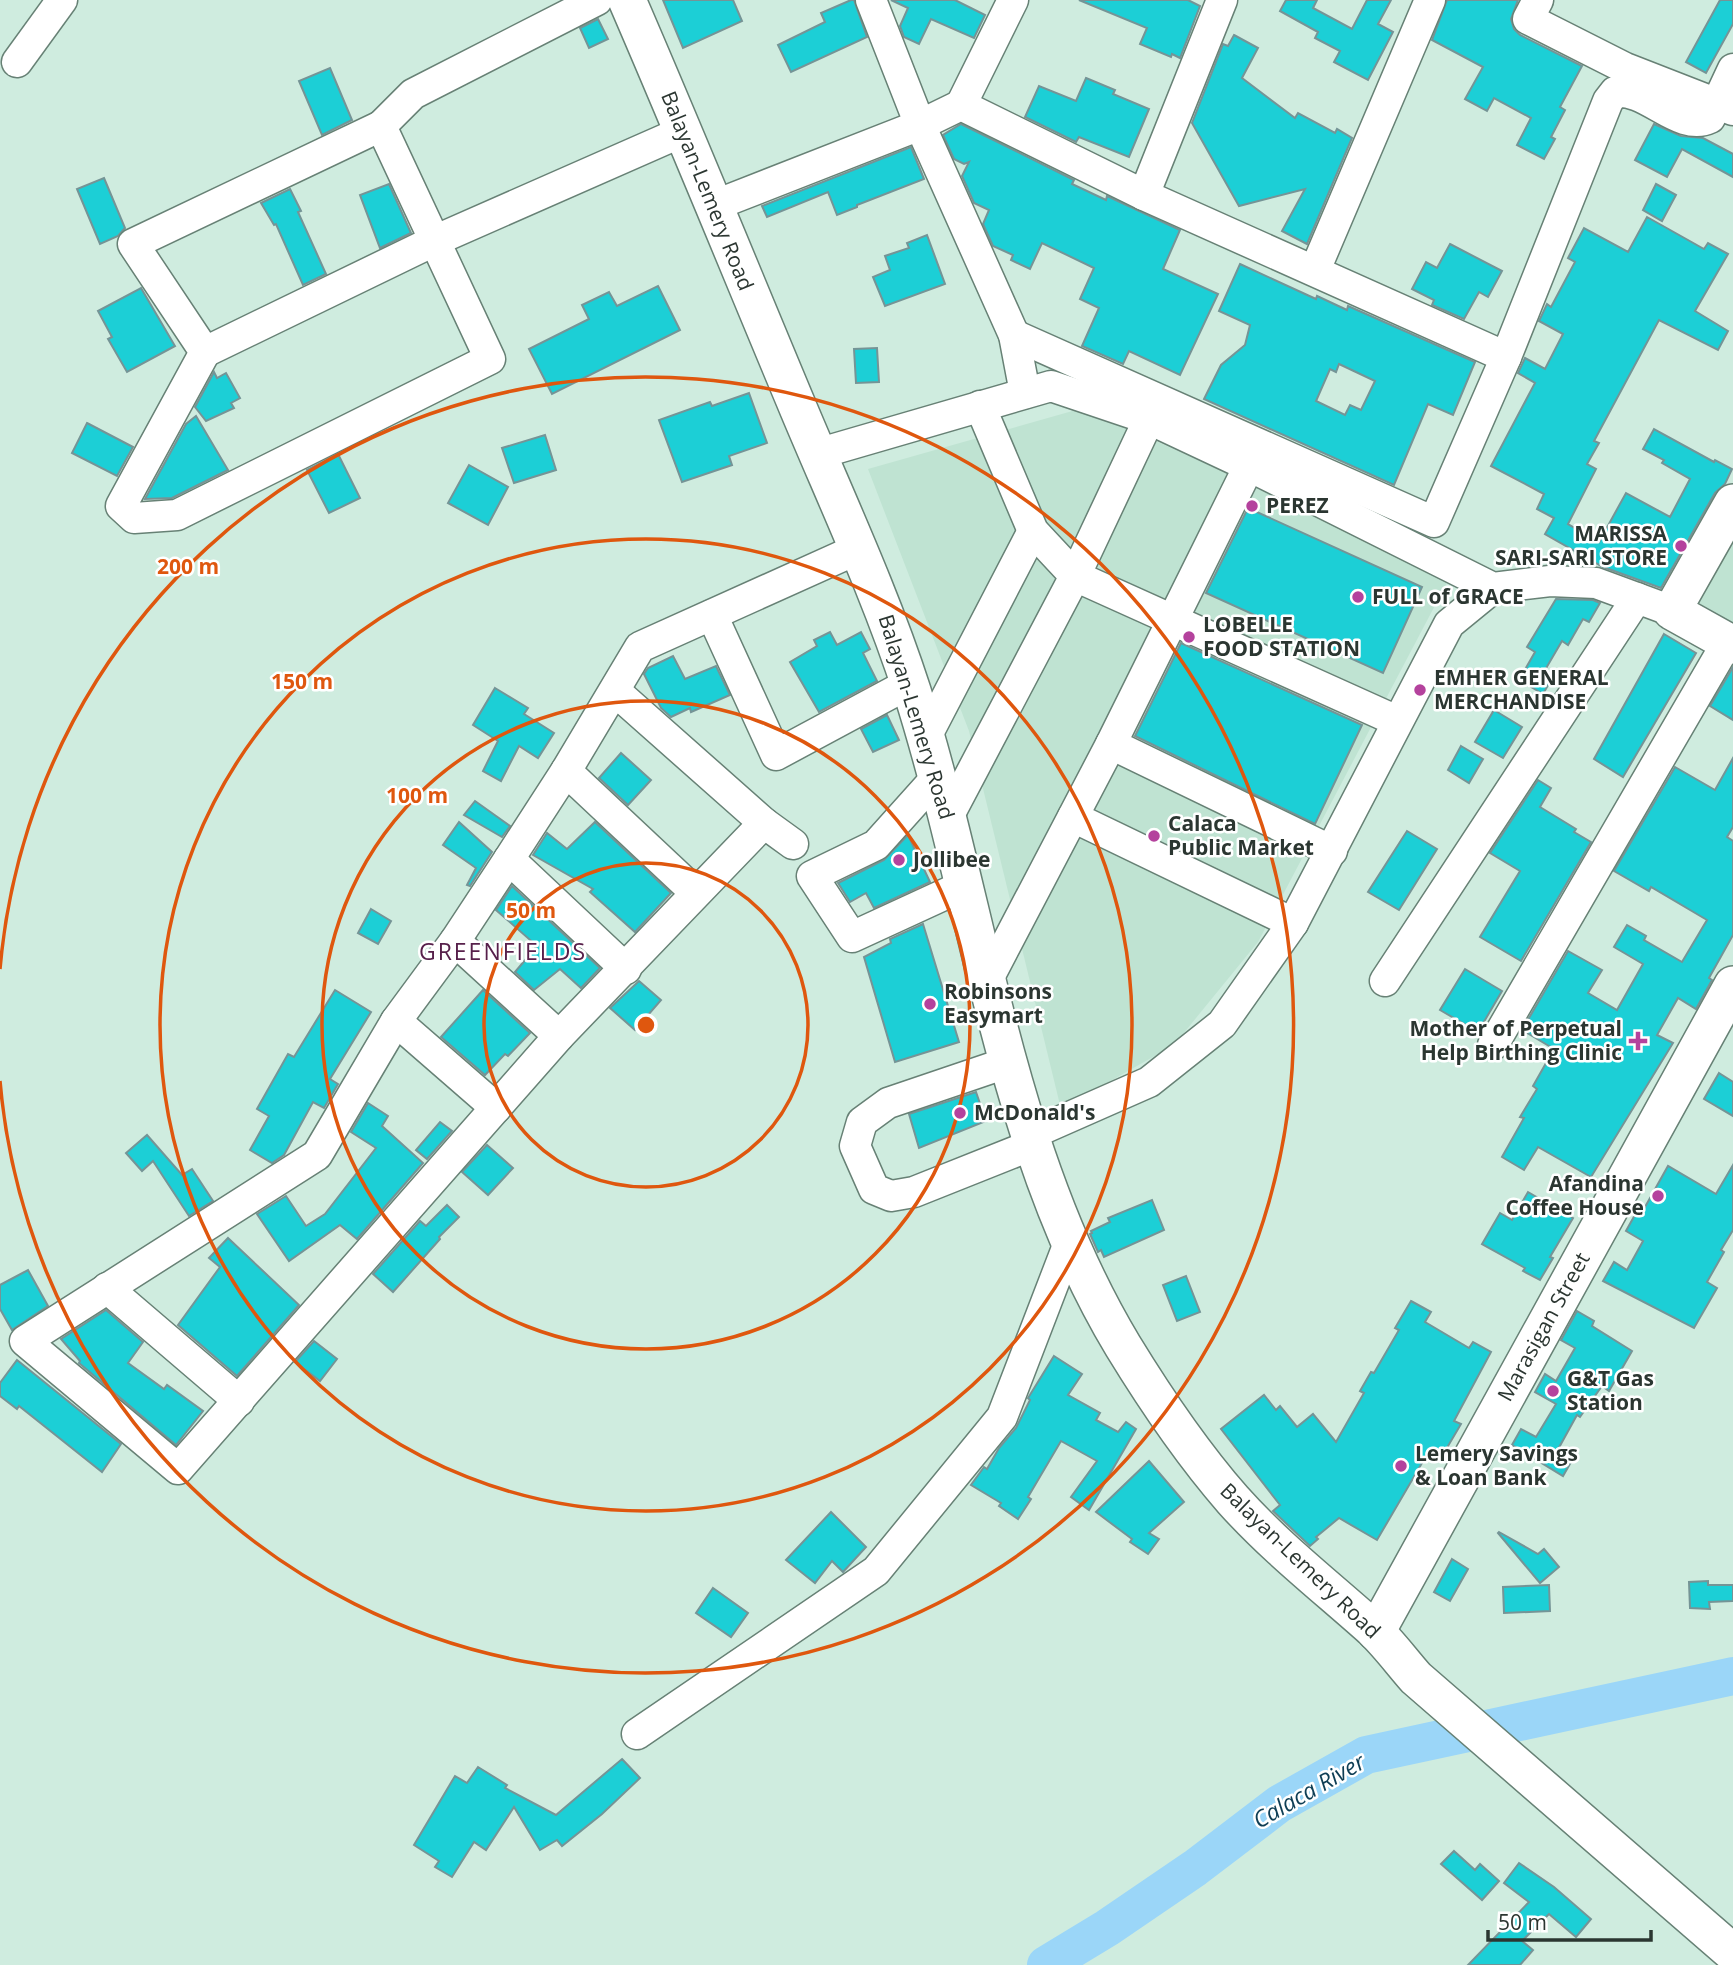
<svg xmlns="http://www.w3.org/2000/svg" width="1733" height="1965" font-family="'Open Sans',sans-serif">
  <rect width="100%" height="100%" fill="#cfecdf"/>
  <g fill="#bfe3d2">
    <polygon points="1083,408 1451,575 1258,942 1174,1045 1061,1109 969,731 868,469"/>
    <polygon points="1733,531 1733,628 1691,605"/>
  </g>
  <g fill="none" stroke-linecap="round" stroke-linejoin="round">
    <polyline stroke="#9bd6f8" stroke-width="38" points="1046,1965 1107,1928 1195,1868 1279,1804 1366,1755 1733,1676"/>
  </g>
  <g fill="#1ccfd6" stroke="#759496" stroke-width="2" fill-rule="evenodd">
    <polygon points="663,0 733,0 742,21 683,48"/>
    <polygon points="851,0 854,0 867,37 791,72 778,45 825,22 821,13"/>
    <polygon points="891,0 955,0 985,15 974,38 931,19 919,44 904,37 900,26 908,8"/>
    <polygon points="1079,0 1188,0 1200,6 1180,58 1172,54 1171,57 1140,44 1147,28"/>
    <polygon points="1286,0 1317,0 1313,8 1352,29 1367,0 1391,0 1378,24 1393,32 1368,80 1334,62 1340,51 1315,38 1318,32 1280,11"/>
    <polygon points="1447,0 1518,0 1511,19 1514,29 1520,35 1582,66 1560,107 1565,110 1551,137 1555,139 1544,159 1517,145 1531,118 1494,98 1487,111 1465,99 1483,67 1432,40"/>
    <polygon points="1720,0 1733,0 1733,24 1706,73 1686,62"/>
    <polygon points="598,19 608,39 589,48 580,28"/>
    <polygon points="1234,35 1258,48 1242,78 1295,118 1298,113 1335,133 1337,129 1352,138 1307,244 1282,231 1305,189 1239,206 1192,123 1223,44 1228,46"/>
    <polygon points="330,68 352,120 322,135 299,81"/>
    <polygon points="1086,78 1115,90 1113,94 1149,109 1129,157 1079,137 1076,142 1025,117 1039,86 1076,101"/>
    <polygon points="961,124 1074,180 1072,184 1106,200 1107,196 1180,230 1163,269 1218,294 1180,375 1129,351 1123,364 1082,346 1099,308 1080,299 1094,268 1042,243 1030,269 1011,260 1013,255 993,246 983,224 989,210 974,203 962,176 969,162 964,164 954,159 943,135"/>
    <polygon points="1654,124 1681,136 1703,138 1733,154 1733,177 1682,149 1667,177 1635,160"/>
    <polygon points="911,147 924,179 857,205 857,207 837,215 828,192 767,217 762,206"/>
    <polygon points="104,178 125,228 118,236 100,244 77,189"/>
    <polygon points="389,184 411,233 380,248 360,195"/>
    <polygon points="1656,184 1676,195 1662,221 1643,210"/>
    <polygon points="290,189 301,211 298,212 326,274 303,285 276,224 274,225 261,203"/>
    <polygon points="1647,217 1704,249 1708,243 1728,254 1695,311 1728,331 1718,350 1659,320 1594,441 1599,443 1587,464 1596,469 1568,524 1599,542 1626,493 1670,517 1690,479 1662,463 1664,460 1643,449 1654,429 1714,462 1715,460 1732,469 1725,484 1715,493 1661,588 1603,567 1545,534 1554,518 1537,509 1544,494 1491,466 1535,383 1518,373 1525,358 1545,369 1563,334 1539,321 1547,304 1551,307 1575,262 1568,258 1584,228 1628,252"/>
    <polygon points="927,235 945,284 885,306 873,277 890,270 885,256 909,248 907,243"/>
    <polygon points="1450,244 1502,271 1488,297 1479,292 1464,319 1432,305 1434,300 1412,289 1426,262 1437,268"/>
    <path d="M 1240,264 L 1316,299 L 1317,296 L 1347,310 L 1348,306 L 1475,362 L 1453,415 L 1428,404 L 1394,485 L 1204,399 L 1221,365 L 1245,345 L 1250,325 L 1219,311 ZM 1339,364 L 1375,381 L 1361,410 L 1350,405 L 1345,415 L 1316,401 L 1330,369 L 1336,372 Z"/>
    <polygon points="658,286 680,330 552,394 529,349 589,319 582,305 609,292 617,306"/>
    <polygon points="141,288 175,346 127,372 108,339 112,337 98,311"/>
    <polygon points="877,348 879,382 856,383 854,349"/>
    <polygon points="214,372 217,378 226,373 240,398 231,403 234,408 206,421 195,407"/>
    <polygon points="749,393 767,443 729,456 732,465 682,482 659,420 710,402 712,406"/>
    <polygon points="196,416 228,470 172,498 145,499 186,424"/>
    <polygon points="87,423 133,447 117,476 72,453"/>
    <polygon points="545,435 556,470 514,483 502,448"/>
    <polygon points="338,454 360,498 329,513 307,470"/>
    <polygon points="469,465 508,487 488,525 448,503"/>
    <polygon points="1248,508 1422,587 1383,673 1206,593"/>
    <polygon points="1556,599 1593,600 1600,603 1589,622 1583,619 1568,645 1562,641 1545,670 1554,675 1543,694 1519,680 1535,652 1527,647"/>
    <polygon points="830,632 837,645 861,632 870,649 863,653 877,681 819,712 790,662 817,646 814,640"/>
    <polygon points="1664,634 1696,653 1623,777 1594,759"/>
    <polygon points="1181,643 1362,725 1315,824 1135,736"/>
    <polygon points="673,656 685,679 716,666 730,695 691,712 690,708 671,717 661,708 644,674 648,668"/>
    <polygon points="1733,667 1733,720 1710,706"/>
    <polygon points="495,688 528,708 524,714 554,733 538,758 519,746 501,781 483,771 498,741 473,725"/>
    <polygon points="1494,710 1522,727 1503,758 1475,742"/>
    <polygon points="887,715 899,740 873,752 861,729"/>
    <polygon points="1461,746 1483,759 1469,783 1448,770"/>
    <polygon points="621,753 651,780 628,805 599,778"/>
    <polygon points="1733,758 1733,827 1727,837 1733,841 1733,935 1709,978 1712,980 1696,1009 1678,998 1657,1035 1673,1043 1591,1177 1538,1147 1524,1170 1502,1157 1524,1118 1520,1117 1537,1089 1533,1086 1554,1049 1522,1030 1568,951 1602,970 1588,993 1617,1010 1643,964 1614,947 1627,925 1646,936 1644,940 1682,962 1707,920 1651,887 1649,891 1614,871 1675,767 1715,790"/>
    <polygon points="1538,780 1551,788 1540,807 1576,829 1574,832 1591,842 1521,961 1480,937 1520,871 1490,853"/>
    <polygon points="475,801 510,826 502,837 464,815"/>
    <polygon points="459,822 492,852 470,886 467,885 476,868 443,845"/>
    <polygon points="595,822 671,893 635,932 590,892 593,889 533,855 547,833 567,849"/>
    <polygon points="1407,831 1437,849 1399,910 1368,892"/>
    <polygon points="908,835 930,882 874,908 866,893 850,902 838,883 884,860"/>
    <polygon points="512,886 600,968 581,988 560,969 534,990 515,972 537,946 496,910"/>
    <polygon points="371,909 391,921 378,944 358,933"/>
    <polygon points="923,924 959,1042 895,1062 864,957 891,943 890,939"/>
    <polygon points="1465,969 1502,991 1478,1032 1440,1010"/>
    <polygon points="639,981 661,1000 635,1030 610,1008"/>
    <polygon points="335,990 371,1012 330,1079 338,1084 324,1108 313,1102 284,1155 272,1163 250,1150 269,1116 257,1109 288,1054 294,1057"/>
    <polygon points="483,990 530,1033 508,1056 505,1054 485,1075 441,1037"/>
    <polygon points="1719,1073 1733,1082 1733,1116 1704,1099"/>
    <polygon points="976,1092 986,1121 919,1148 909,1114"/>
    <polygon points="368,1103 388,1116 382,1126 423,1163 357,1239 340,1225 289,1261 257,1214 286,1196 306,1226 325,1214 376,1148 351,1132"/>
    <polygon points="440,1122 452,1131 427,1159 416,1150"/>
    <polygon points="147,1135 182,1175 192,1169 213,1201 189,1216 153,1161 142,1171 126,1153"/>
    <polygon points="487,1145 513,1168 488,1195 462,1172"/>
    <polygon points="1733,1165 1733,1230 1721,1250 1724,1252 1707,1282 1717,1288 1694,1328 1603,1281 1614,1262 1627,1270 1643,1241 1626,1231 1641,1204 1645,1207 1668,1166 1716,1194"/>
    <polygon points="1528,1192 1573,1218 1550,1257 1553,1258 1540,1280 1523,1271 1525,1268 1482,1244 1500,1213 1512,1220"/>
    <polygon points="1152,1200 1164,1230 1104,1257 1101,1250 1098,1252 1090,1234 1092,1233 1091,1231 1110,1222 1108,1218"/>
    <polygon points="447,1205 459,1217 439,1237 440,1239 393,1292 373,1274 420,1221 426,1226"/>
    <polygon points="228,1238 299,1305 237,1376 178,1325 220,1267 209,1258"/>
    <polygon points="28,1270 48,1306 12,1330 0,1309 0,1285"/>
    <polygon points="1186,1276 1200,1312 1177,1321 1163,1285"/>
    <polygon points="1411,1301 1431,1312 1425,1322 1469,1348 1473,1342 1491,1352 1454,1421 1461,1424 1441,1458 1429,1451 1377,1540 1339,1518 1316,1537 1318,1539 1310,1546 1273,1511 1280,1505 1221,1429 1264,1395 1276,1410 1280,1406 1297,1427 1313,1414 1336,1442 1364,1393 1360,1391 1371,1372 1374,1373 1399,1330 1395,1328"/>
    <polygon points="106,1310 143,1342 128,1363 164,1389 167,1385 203,1411 176,1445 79,1363 80,1361 61,1339"/>
    <polygon points="1577,1311 1594,1321 1592,1326 1632,1351 1609,1391 1602,1386 1580,1417 1577,1415 1556,1453 1571,1462 1563,1476 1512,1445 1521,1429 1536,1437 1556,1404 1535,1392 1545,1374 1556,1381 1575,1348 1561,1340"/>
    <polygon points="314,1341 337,1359 320,1381 295,1362"/>
    <polygon points="1054,1356 1082,1374 1068,1395 1100,1413 1096,1420 1118,1432 1126,1422 1136,1429 1089,1510 1071,1497 1097,1461 1061,1441 1028,1497 1031,1499 1018,1519 999,1506 1001,1503 971,1485 984,1467 987,1469 999,1448 1016,1428 1030,1400 1028,1398"/>
    <polygon points="17,1360 121,1444 102,1472 19,1406 17,1409 0,1396 0,1383"/>
    <polygon points="1149,1461 1184,1502 1149,1533 1159,1539 1148,1554 1130,1542 1132,1539 1096,1512"/>
    <polygon points="831,1512 866,1547 843,1572 832,1561 815,1583 786,1560"/>
    <polygon points="1499,1532 1538,1554 1544,1549 1559,1567 1540,1583 1498,1533"/>
    <polygon points="1452,1559 1468,1569 1450,1601 1434,1592"/>
    <polygon points="1708,1581 1708,1585 1733,1585 1733,1601 1709,1602 1710,1609 1690,1608 1689,1582"/>
    <polygon points="1549,1585 1550,1611 1504,1613 1503,1587"/>
    <polygon points="713,1588 748,1613 731,1637 696,1613"/>
    <polygon points="622,1759 640,1778 602,1814 562,1846 557,1840 540,1850 514,1807 486,1850 474,1842 452,1877 435,1867 439,1861 414,1845 455,1776 467,1783 478,1767 507,1785 505,1788 556,1815"/>
    <polygon points="1454,1851 1475,1870 1480,1864 1499,1881 1482,1900 1441,1864"/>
    <polygon points="1519,1863 1554,1887 1591,1919 1576,1937 1549,1914 1522,1941 1533,1950 1520,1965 1468,1965 1529,1902 1504,1883"/>
  </g>
  <g fill="none" stroke-linecap="round" stroke-linejoin="round">
    <defs>
      <g id="minor">
        <polyline points="871,0 920,125 1014,335 1025,393"/>
        <polyline points="1538,0 1528,19 1625,68 1733,110"/>
        <polyline points="17,62 62,0"/>
        <polyline points="961,105 1013,0"/>
        <polygon points="381,126 490,359 177,515 134,518 121,506 205,352 133,244"/>
        <polyline points="381,126 413,94 597,0"/>
        <polyline points="1144,195 1222,0"/>
        <polyline points="713,206 920,125 961,105 1144,195 1506,357"/>
        <polyline points="1315,270 1430,0"/>
        <path d="M 1014,335 L 1434,522 L 1506,357 L 1608,101 L 1615,92 C 1648,88 1679,133 1710,118 L 1733,69"/>
        <polyline points="205,352 434,241 684,131"/>
        <polyline points="980,406 1033,531 1075,576 1397,721"/>
        <polyline points="817,454 1051,386 1149,419 1249,466 1493,588 1550,581 1596,583 1672,611"/>
        <polyline points="712,615 776,755 910,683"/>
        <polyline points="615,691 764,823 793,844"/>
        <polyline points="926,737 1033,531"/>
        <polyline points="1111,744 1332,851"/>
        <polyline points="566,771 696,893"/>
        <polyline points="937,777 876,845 812,876 852,937 965,885"/>
        <polyline points="948,817 1075,576 1149,419"/>
        <polyline points="1073,817 1293,923"/>
        <polyline points="764,823 559,1036 178,1469 25,1341 317,1155 396,1021 455,941 509,859 566,771 640,647 860,548"/>
        <polyline points="509,859 626,969"/>
        <polyline points="455,941 559,1036"/>
        <polyline points="988,979 1111,744 1249,466"/>
        <polyline points="1385,981 1637,598"/>
        <polyline points="396,1021 496,1108"/>
        <polyline points="1493,1045 1728,641"/>
        <polyline points="1009,1062 888,1103 862,1122 855,1146 874,1189 891,1196 914,1192 1032,1145"/>
        <polyline points="1031,1134 1149,1082 1222,1024 1293,923 1449,624 1493,588"/>
        <polyline points="107,1288 239,1401"/>
        <polyline points="637,1734 876,1571 1002,1417 1069,1243"/>
      </g>
      <g id="major">
        <path d="M 627,0 C 686,136 742,274 799,410 C 838,503 881,595 912,691 C 981,909 1003,1147 1123,1346 C 1156,1400 1191,1452 1233,1500 C 1275,1547 1325,1586 1372,1628 C 1388,1643 1401,1661 1416,1678 L 1733,1953"/>
        <polyline points="1733,503 1672,611 1733,645"/>
        <polyline points="1376,1632 1733,985"/>
      </g>
    </defs>
    <use href="#minor" stroke="#678175" stroke-width="33"/>
    <use href="#major" stroke="#678175" stroke-width="40"/>
    <use href="#minor" stroke="#fff" stroke-width="30"/>
    <use href="#major" stroke="#fff" stroke-width="37"/>
  </g>
  <g fill="none" stroke="#df570e" stroke-width="3.5">
    <circle cx="646" cy="1025" r="162"/>
    <circle cx="646" cy="1025" r="324"/>
    <circle cx="646" cy="1025" r="486"/>
    <path d="M0 969A648 648 0 1 1 0 1081"/>
  </g>
  <g fill="#b4429d" stroke="#fff" stroke-width="2.5">
    <circle cx="1252" cy="506" r="7"/>
    <circle cx="1681" cy="546" r="7"/>
    <circle cx="1358" cy="597" r="7"/>
    <circle cx="1189" cy="637" r="7"/>
    <circle cx="1420" cy="690" r="7"/>
    <circle cx="1154" cy="836" r="7"/>
    <circle cx="899" cy="860" r="7"/>
    <circle cx="930" cy="1004" r="7"/>
    <path d="M1634.5 1030.5h7v7h7v7h-7v7h-7v-7h-7v-7h7z"/>
    <circle cx="960" cy="1113" r="7"/>
    <circle cx="1658" cy="1196" r="7"/>
    <circle cx="1553" cy="1391" r="7"/>
    <circle cx="1401" cy="1466" r="7"/>
  </g>
  <g text-anchor="middle" stroke-width="5" stroke-linejoin="round" paint-order="stroke">
    <g font-size="21" fill="#2b3631" stroke="#fff">
      <text transform="translate(707 191) rotate(68)" y="7">Balayan-Lemery Road</text>
      <text transform="translate(916 717) rotate(73)" y="7">Balayan-Lemery Road</text>
      <text transform="translate(1544 1327) rotate(-61)" y="7">Marasigan Street</text>
      <text transform="translate(1300 1561) rotate(44)" y="7">Balayan-Lemery Road</text>
    </g>
    <g font-size="21" font-weight="bold" fill="#2b3631" stroke="#fff" text-anchor="start">
      <text x="1266" y="513">PEREZ</text>
      <text x="1667" y="541" text-anchor="end">MARISSA<tspan x="1667" dy="24">SARI-SARI STORE</tspan></text>
      <text x="1372" y="604">FULL of GRACE</text>
      <text x="1203" y="632">LOBELLE<tspan x="1203" dy="24">FOOD STATION</tspan></text>
      <text x="1434" y="685">EMHER GENERAL<tspan x="1434" dy="24">MERCHANDISE</tspan></text>
      <text x="1168" y="831">Calaca<tspan x="1168" dy="24">Public Market</tspan></text>
      <text x="913" y="867">Jollibee</text>
      <text x="944" y="999">Robinsons<tspan x="944" dy="24">Easymart</tspan></text>
      <text x="1622" y="1036" text-anchor="end">Mother of Perpetual<tspan x="1622" dy="24">Help Birthing Clinic</tspan></text>
      <text x="974" y="1120">McDonald's</text>
      <text x="1644" y="1191" text-anchor="end">Afandina<tspan x="1644" dy="24">Coffee House</tspan></text>
      <text x="1567" y="1386">G&amp;T Gas<tspan x="1567" dy="24">Station</tspan></text>
      <text x="1415" y="1461">Lemery Savings<tspan x="1415" dy="24">&amp; Loan Bank</tspan></text>
    </g>
    <g font-size="23" letter-spacing="2" fill="#57204b" stroke="#fff">
      <text x="503" y="960">GREENFIELDS</text>
    </g>
    <g font-size="23" font-style="italic" fill="#0e3e55" stroke="#fff">
      <text transform="translate(1309 1791) rotate(-30)" y="8">Calaca River</text>
    </g>
  </g>
  <circle cx="646" cy="1025" r="10" fill="#df570e" stroke="#fff" stroke-width="3.5"/>
  <g font-size="21" text-anchor="middle" font-weight="bold" fill="#df570e" stroke="#fff" stroke-width="5" stroke-linejoin="round" paint-order="stroke">
    <text x="188" y="574">200 m</text>
    <text x="302" y="689">150 m</text>
    <text x="417" y="803">100 m</text>
    <text x="531" y="918">50 m</text>
  </g>
  <path d="M1488 1930v10h163v-10" fill="none" stroke="#2b3631" stroke-width="3.5"/>
  <text x="1498" y="1930" font-size="21" fill="#2b3631" stroke="#ffffff" stroke-width="5" paint-order="stroke">50 m</text>
</svg>
